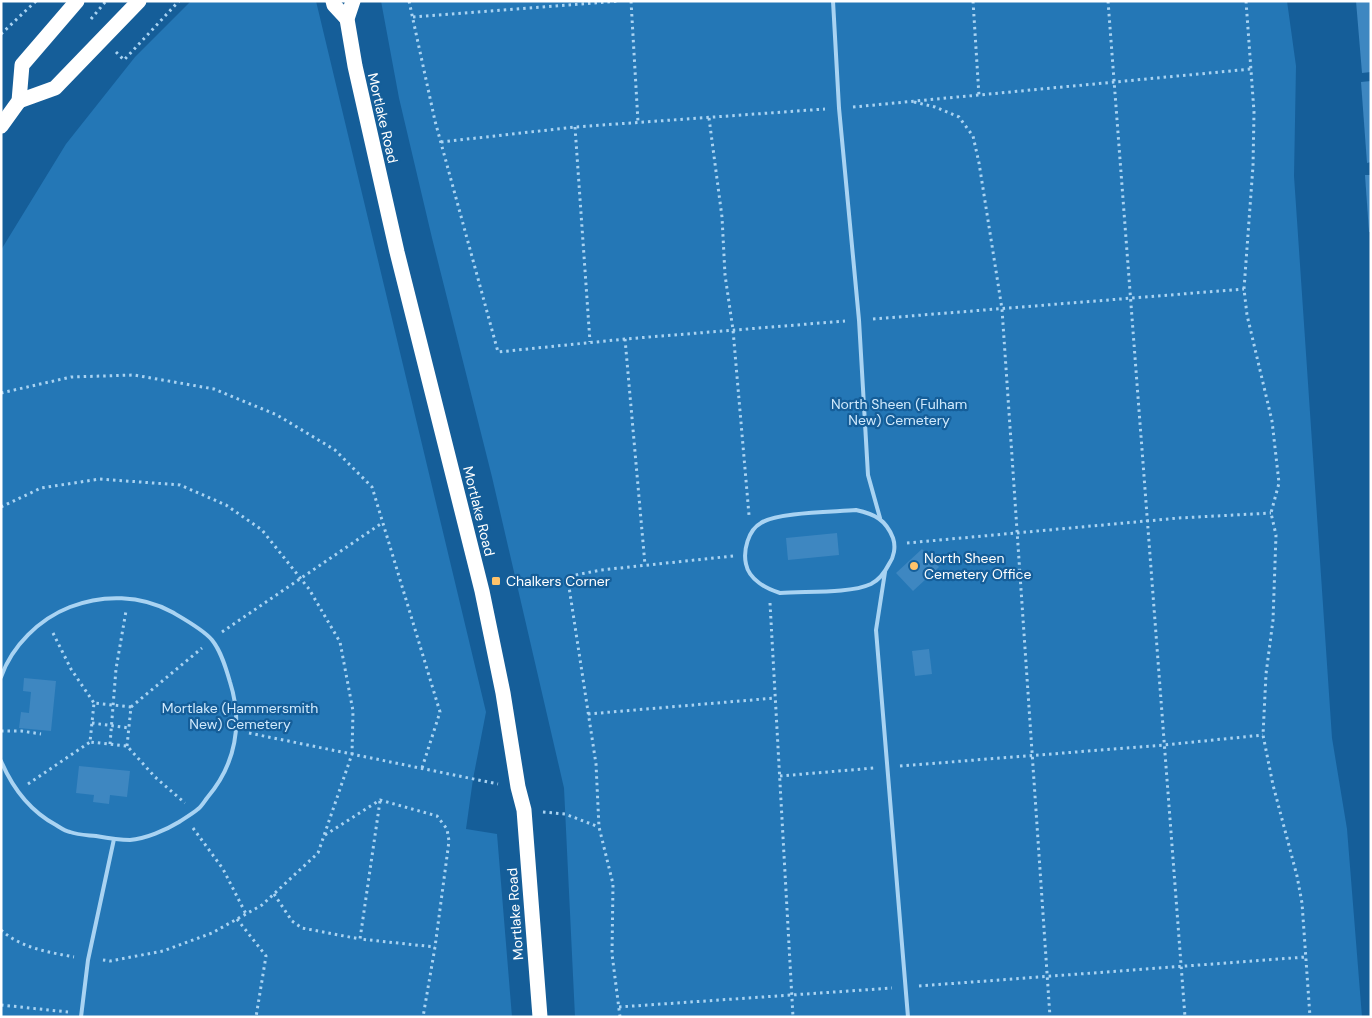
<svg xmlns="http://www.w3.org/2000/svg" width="1372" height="1018" font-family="'DM Sans',sans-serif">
  <rect width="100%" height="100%" fill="#155e99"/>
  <g fill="#2477b6">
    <polygon points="191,1 316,1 486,712 473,779 466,829 497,834 512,1017 1,1017 1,250 66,144 135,57"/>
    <polygon points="381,1 1287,1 1296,66 1294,176 1332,738 1347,829 1362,1017 575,1017 564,788 492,477 432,238 399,98"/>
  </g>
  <g fill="#3e87c1">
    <polygon points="1356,1 1371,1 1371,72 1362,73"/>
    <polygon points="1371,81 1371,162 1367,163 1361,82"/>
    <polygon points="1365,175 1371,175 1371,232 1369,232"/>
    <polygon points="837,533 839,555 788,560 786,538"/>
    <polygon points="922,549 939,567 913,591 896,573"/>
    <polygon points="929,649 932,674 915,676 912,651"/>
    <polygon points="24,678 56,681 51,731 19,728 21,712 29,713 31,692 23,691"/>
    <polygon points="79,766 130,771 127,797 110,795 109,804 93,802 94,795 76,793"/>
  </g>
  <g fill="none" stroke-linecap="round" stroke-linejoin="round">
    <g stroke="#a9d3f2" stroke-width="3" stroke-dasharray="2.5 4" stroke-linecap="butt">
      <polyline points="409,1 435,121 498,352 625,339 845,321"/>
      <polyline points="631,1 638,122"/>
      <polyline points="973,1 979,96"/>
      <polyline points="1108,1 1185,1017"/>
      <polyline points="1246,1 1254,112 1253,166 1244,289 1247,315 1272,421 1279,483 1271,513 1276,535 1273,620 1266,674 1263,735 1273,785 1297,876 1302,903 1310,1017"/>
      <polyline points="413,17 620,1"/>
      <polyline points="91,19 106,1"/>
      <polyline points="1,34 36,1"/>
      <polyline points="116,52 124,60 179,1"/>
      <polyline points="914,102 935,107 959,117 973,136 979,163 1002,309 1050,1017"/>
      <polyline points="853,107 1251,69"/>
      <polyline points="709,118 722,217 725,275 733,330 749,515"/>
      <polyline points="575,127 590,342"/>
      <polyline points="441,142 575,127 825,109"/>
      <polyline points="873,319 1244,289"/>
      <polyline points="625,339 645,565"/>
      <polyline points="1,393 71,377 134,375 214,389 277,415 335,450 372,487 440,712 422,768"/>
      <polyline points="1,507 41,488 100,479 180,485 226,505 262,530 309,589 340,642 353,711 352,754 318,853 262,905 212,933 163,951 110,961 103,960"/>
      <polyline points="907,543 1179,518 1271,513"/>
      <polyline points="770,603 793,1017"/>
      <polyline points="222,632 382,523"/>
      <polyline points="53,633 71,669 94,703"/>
      <polyline points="131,707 202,648"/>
      <polyline points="588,714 775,698"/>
      <polyline points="92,723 129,728"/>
      <polyline points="1,731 21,731 41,734"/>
      <polyline points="249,733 498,784"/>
      <polyline points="110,744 116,669 126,611"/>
      <polyline points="127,746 131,707 94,703 90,742 127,746 155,777 185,803"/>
      <polyline points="900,766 1164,745 1263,735"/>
      <polyline points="780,776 874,768"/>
      <polyline points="28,784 90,742"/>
      <polyline points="380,801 360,939 435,947"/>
      <polyline points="543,812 565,814 599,827"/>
      <polyline points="193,828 223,869 246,914"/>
      <polyline points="325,835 380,800 437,816 447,829 449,841 435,947 423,1017"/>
      <polyline points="274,894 292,921 302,928 360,939"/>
      <polyline points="237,919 266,956 256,1017"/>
      <path d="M 1,930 C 21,948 48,952 74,957"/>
      <polyline points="919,986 1306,957"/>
      <polyline points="1,1005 68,1012"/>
      <polyline points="619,1007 892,988"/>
      <polyline points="620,1017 612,954 613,884 599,827 596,764 569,587 575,575 601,570 733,556"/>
    </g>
    <g stroke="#a9d3f2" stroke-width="4">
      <polyline points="833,1 839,108 859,320 868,475 880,518"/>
      <path d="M 856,510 C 875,514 886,520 893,538 C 896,547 894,557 889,564 C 885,572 879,580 871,584 C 849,594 806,591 780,593 C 767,589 749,580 746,564 C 743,551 748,530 761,523 C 777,512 834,512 856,510 Z"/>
      <polyline points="885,572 876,630 908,1017"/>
      <path d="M 1,677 C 12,646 39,619 70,607 C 103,594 141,595 172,612 C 184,619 204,630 212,640 C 221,651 226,668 230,682 C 243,723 236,764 207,798 C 204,802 201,807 198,809 C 192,814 185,818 179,822 C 166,830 145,839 130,840 C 118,840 107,838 96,836 C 87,835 78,835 70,832 C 65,831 61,828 56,825 C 30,811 13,789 1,761"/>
      <polyline points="81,1017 88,960 114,839"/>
    </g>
    <g stroke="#fff" stroke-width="15">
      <polyline points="333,1 334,5 347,19"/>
      <polyline points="353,1 347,19 355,66 397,252 482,591 503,693 518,787 524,810 540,1017"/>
      <polyline points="19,101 55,88 139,1"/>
      <polyline points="1,126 19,101 22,65 77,1"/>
    </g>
  </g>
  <g fill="#ffc36a" stroke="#155e99" stroke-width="2">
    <circle cx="914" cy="566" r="5"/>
    <rect x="491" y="576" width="10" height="10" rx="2.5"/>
  </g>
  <g text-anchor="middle" stroke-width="4.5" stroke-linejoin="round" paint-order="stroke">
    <g font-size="14" fill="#fff" stroke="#155e99">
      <text transform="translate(383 118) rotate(77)" y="5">Mortlake Road</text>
      <text transform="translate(479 511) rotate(76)" y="5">Mortlake Road</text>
      <text transform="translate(515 914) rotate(-94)" y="5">Mortlake Road</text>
    </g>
    <g font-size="14" fill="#d1eafd" stroke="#155e99">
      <text x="899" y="409">North Sheen (Fulham<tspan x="899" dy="16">New) Cemetery</tspan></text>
      <text x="240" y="713">Mortlake (Hammersmith<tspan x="240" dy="16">New) Cemetery</tspan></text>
    </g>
    <g font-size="14" fill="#fff" stroke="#155e99" text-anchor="start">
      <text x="924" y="563">North Sheen<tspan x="924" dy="16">Cemetery Office</tspan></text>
      <text x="506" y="586">Chalkers Corner</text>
    </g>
  </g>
  <rect width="1372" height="1018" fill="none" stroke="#ffffff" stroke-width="5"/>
</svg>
